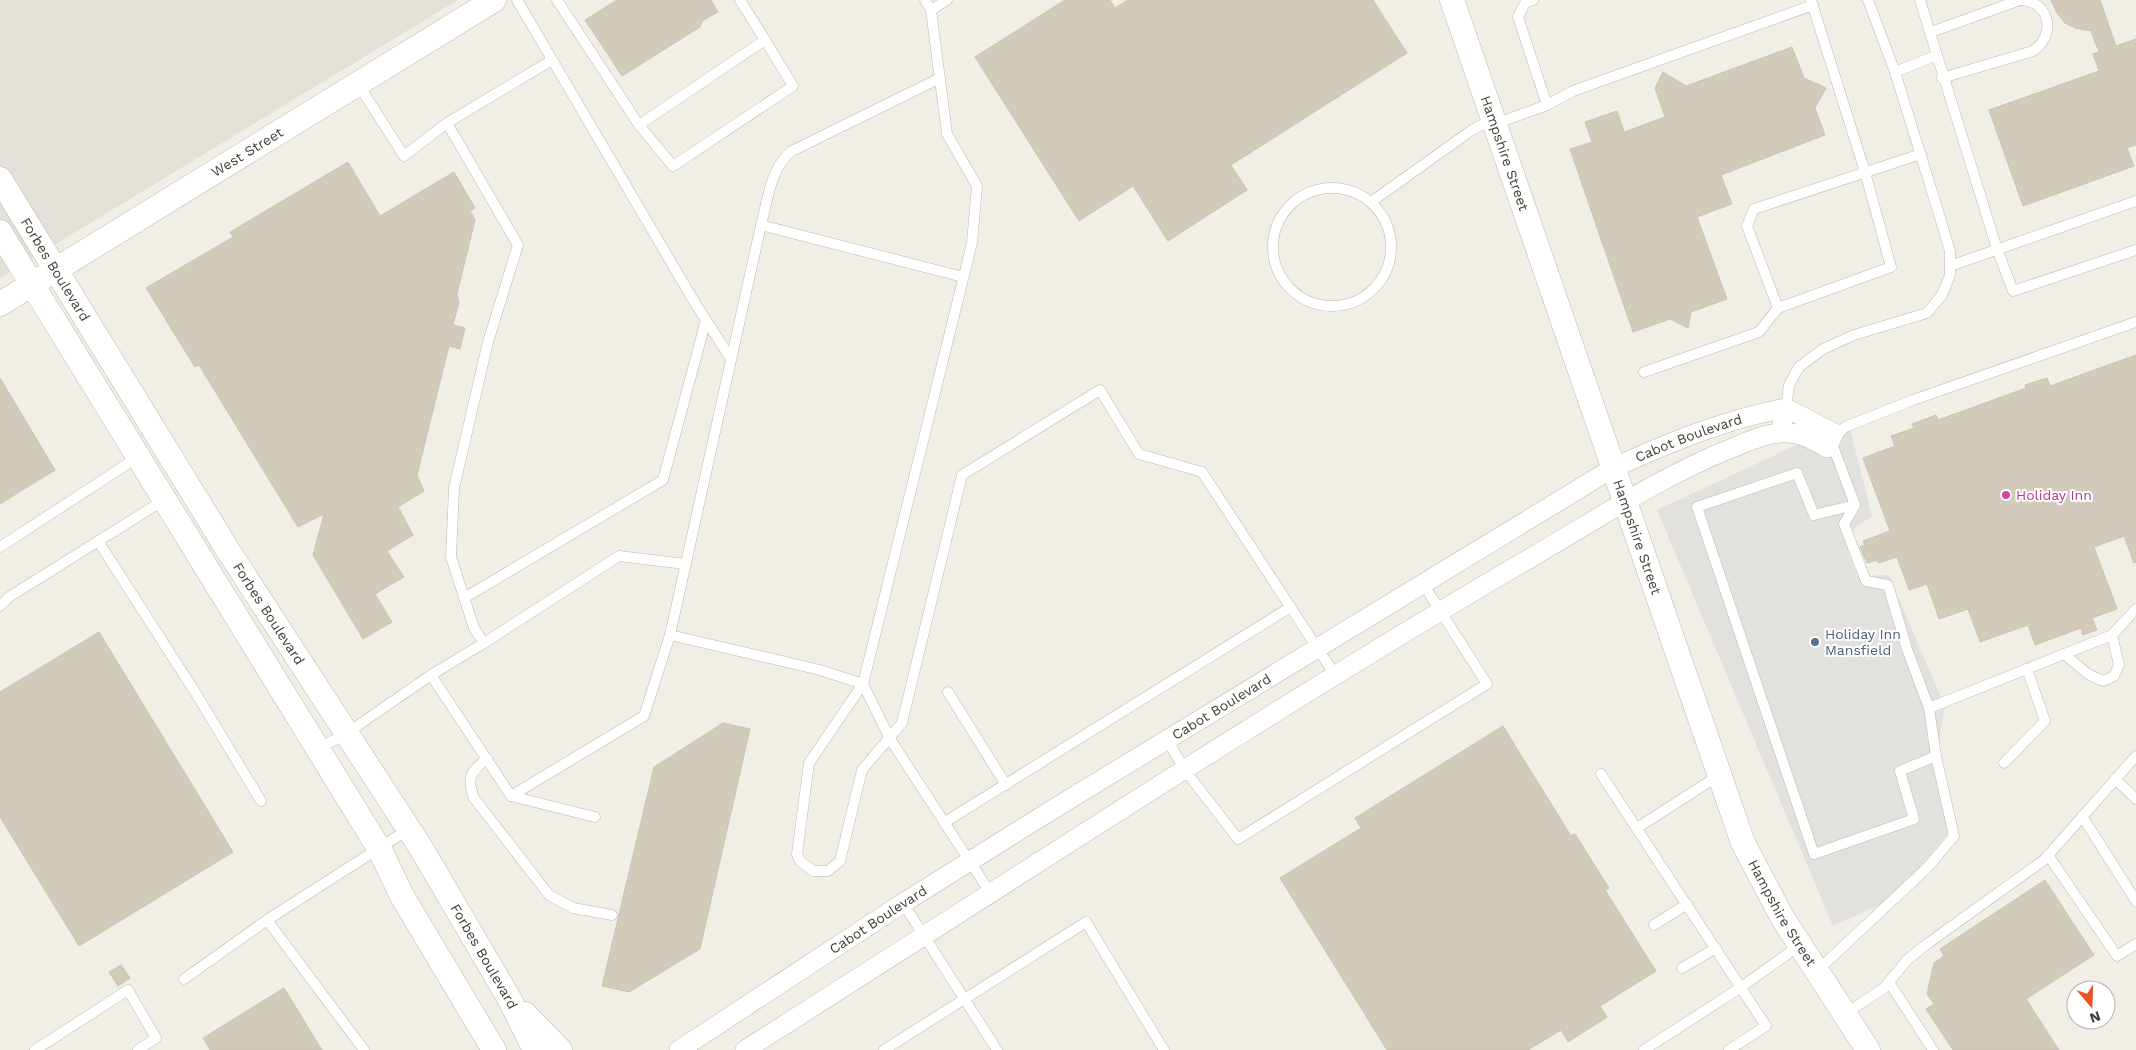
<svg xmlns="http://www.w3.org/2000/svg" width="2136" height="1050" font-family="'Work Sans',sans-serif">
  <rect width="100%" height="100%" fill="#f1efe5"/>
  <polygon fill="#e3e0da" points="0,0 458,0 0,278"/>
  <polygon fill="#e2e1dd" points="1848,421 1872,516 1843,537 1857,576 1889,575 1945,707 1938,748 1950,831 1895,898 1833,926 1657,510"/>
  <g fill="#d2cbbb" stroke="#ccc4af">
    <polygon points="617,0 711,0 718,12 702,21 700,27 622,76 585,20"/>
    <polygon points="1065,0 1110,0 1115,8 1128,0 1373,0 1407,53 1231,165 1247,190 1168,241 1133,186 1079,221 975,57"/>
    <polygon points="2051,0 2100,0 2116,46 2136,39 2136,145 2127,148 2134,166 2023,206 1989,110 2099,71 2093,54 2099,52 2091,31 2075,28 2065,23 2057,13"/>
    <polygon points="1792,47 1804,78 1826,88 1815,108 1825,135 1721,175 1732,204 1697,217 1727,299 1691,312 1688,328 1670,319 1633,332 1570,149 1592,142 1585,122 1617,111 1624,132 1665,117 1655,88 1663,72 1686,86"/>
    <polygon points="348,162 380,216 454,172 475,208 470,211 475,220 457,294 459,302 453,325 465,328 460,349 449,346 417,475 424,491 398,507 413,535 387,551 404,577 375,594 392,622 363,639 313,555 324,514 298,527 199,365 195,367 146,288 233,237 230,232"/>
    <polygon points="2136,355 2136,562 2134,563 2124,536 2094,547 2117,609 2092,618 2097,630 2083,635 2081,628 2035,645 2028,625 1980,642 1968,609 1939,619 1927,584 1909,590 1897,557 1878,563 1877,560 1867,563 1860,547 1865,545 1863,541 1890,531 1863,458 1895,446 1891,436 1914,428 1912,424 1936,415 1938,420 2026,388 2025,385 2047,378 2050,386"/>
    <polygon points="0,378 55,470 0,504"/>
    <polygon points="99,632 233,852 79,946 0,817 0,692"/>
    <polygon points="723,723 750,729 700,949 629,992 602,986 654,767"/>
    <polygon points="1503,726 1571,836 1575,834 1609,888 1605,890 1656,971 1600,1006 1607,1017 1568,1042 1561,1030 1528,1050 1387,1050 1280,878 1361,828 1355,818"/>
    <polygon points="2045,880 2094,955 2026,999 2059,1050 1953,1050 1926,1009 1934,1004 1927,994 1934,963 1944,956 1940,949"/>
    <polygon points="121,965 130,978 118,986 109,972"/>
    <polygon points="284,988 322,1050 210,1050 203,1038"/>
  </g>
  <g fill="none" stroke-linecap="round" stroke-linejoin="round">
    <defs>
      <g id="service">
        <polyline points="517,0 695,303 731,359"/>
        <polyline points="557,0 639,125 765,40 740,0"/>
        <polyline points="925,0 931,10 947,0"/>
        <polyline points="1920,0 1997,249 2013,291 2136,250"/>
        <polyline points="931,10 947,134 977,186 972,243 863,684 890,739 991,894"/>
        <polyline points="1931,32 2020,0"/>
        <polyline points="1895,72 1935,56"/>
        <path d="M 1942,78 L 2033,51 C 2056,35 2051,3 2022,0"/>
        <polyline points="358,84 404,156 447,123"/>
        <polyline points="1547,105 1573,91 1813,5"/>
        <polyline points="1495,124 1547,105 1518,17 1525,3 1533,0"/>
        <polyline points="639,125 673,166 793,86 765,40"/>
        <circle cx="1332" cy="247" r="59"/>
        <polyline points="1371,202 1472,130 1493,119"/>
        <path d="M 761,225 C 768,200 770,168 792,151 L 940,78"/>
        <polyline points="1950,266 2136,201"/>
        <polyline points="1778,308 1891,267 1865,172 1811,0"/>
        <polyline points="1644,372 1759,332 1778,308 1747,226 1754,209 1921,154"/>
        <polyline points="1786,408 1789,385 1799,367 1823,349 1854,335 1927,313 1942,295 1950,275 1950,251 1938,211 1895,72 1868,0"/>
        <polyline points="1855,505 1814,515 1797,473 1697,507 1814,854 1914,819 1900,771 1936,756"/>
        <polyline points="98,541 195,692 261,801"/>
        <polyline points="0,547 138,457"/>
        <polyline points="464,598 663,480 706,320"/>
        <polyline points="0,606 9,597 164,500"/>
        <polyline points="670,635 761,225 963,277"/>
        <polyline points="484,643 474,628 451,557 454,488 488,342 518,245 447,123 552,60"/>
        <polyline points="2064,654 2088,674 2103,681 2114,676 2119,665 2112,635"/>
        <polyline points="431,675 484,643 619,556 685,564"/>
        <polyline points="948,692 1006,785"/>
        <polyline points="1929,708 2112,635 2136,609"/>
        <polyline points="1167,739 1184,769 1238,839 1487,684 1423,584"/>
        <polyline points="318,749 347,733 431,675 511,796 644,716 670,635 820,670 863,684 809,763 797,854 800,861 813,871 828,871 840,861 862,770 902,723 962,475 1100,390 1139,454 1202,472 1335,675"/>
        <path d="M 487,758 C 471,773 466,776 474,798 L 549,895 L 573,908 L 612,915"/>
        <polyline points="2004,763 2045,721 2027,669"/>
        <polyline points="1601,774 1766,1026 1729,1050"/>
        <polyline points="2115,779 2136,799"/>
        <polyline points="511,796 595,817"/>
        <polyline points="2082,816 2136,901"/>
        <polyline points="945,822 1289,608"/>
        <polyline points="1637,828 1718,776"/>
        <polyline points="2048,855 2117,956 2136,944"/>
        <polyline points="903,903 997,1050"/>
        <polyline points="267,920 364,1050"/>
        <polyline points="1654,925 1687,904"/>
        <polyline points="1682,968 1716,948"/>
        <polyline points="1817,971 1927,868 1954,836 1936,756 1929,708 1907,649 1888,585 1866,581 1844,524 1855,505 1831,441 1845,427 1913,400 2136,322"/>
        <polyline points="184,979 267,920 409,829"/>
        <polyline points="1889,982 1933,1050"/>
        <polyline points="1845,1014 1884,988 1907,960 1927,944 2044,860 2136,756"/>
        <polyline points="35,1050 128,990 156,1038 138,1050"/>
        <polyline points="884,1050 1086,922 1164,1050"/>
        <polyline points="1644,1050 1740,988 1800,945"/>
      </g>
      <g id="minor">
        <path id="s1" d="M 679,1050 L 903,903 L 1055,808 L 1613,468 C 1668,443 1726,419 1786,408"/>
        <path d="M 745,1050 C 1007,884 1265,713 1532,557 C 1597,519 1662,476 1732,448 C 1747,442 1764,434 1780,433 C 1798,431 1813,440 1827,448 L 1834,433 L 1786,408 L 1780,433"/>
      </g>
      <g id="tertiary">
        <path id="s2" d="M 1452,0 L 1743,843 L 1782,917 L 1868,1050"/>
        <path id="s3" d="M 0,179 L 229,552 L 421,848 L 510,1000 L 535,1050"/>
        <polyline points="0,232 380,850 402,896 494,1050"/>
        <path id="s4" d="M 0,304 L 494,0"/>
        <polyline points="525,1014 560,1050"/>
      </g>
    </defs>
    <use href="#service" stroke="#bcb7a8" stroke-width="11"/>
    <use href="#minor" stroke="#bcb7a8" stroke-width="20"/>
    <use href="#tertiary" stroke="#bcb7a8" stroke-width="25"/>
    <use href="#service" stroke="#fff" stroke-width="10"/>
    <use href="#minor" stroke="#fff" stroke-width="19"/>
    <use href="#tertiary" stroke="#fff" stroke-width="24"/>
  </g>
  <circle fill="#d1479c" stroke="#fff" stroke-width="2" cx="2006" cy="495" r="5"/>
  <circle fill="#5c6f8a" stroke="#fff" stroke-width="2" cx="1815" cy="642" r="5"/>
  <g text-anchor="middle" stroke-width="4" stroke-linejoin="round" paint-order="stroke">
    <g font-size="14" fill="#433f35" stroke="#fff">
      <text dy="5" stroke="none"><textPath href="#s4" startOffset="290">West Street</textPath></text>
      <text dy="5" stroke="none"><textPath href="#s2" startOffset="162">Hampshire Street</textPath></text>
      <text dy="5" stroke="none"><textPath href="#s3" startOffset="106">Forbes Boulevard</textPath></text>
      <text dy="5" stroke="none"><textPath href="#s1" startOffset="1182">Cabot Boulevard</textPath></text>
      <text dy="5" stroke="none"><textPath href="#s2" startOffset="568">Hampshire Street</textPath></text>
      <text dy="5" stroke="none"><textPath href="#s3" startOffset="511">Forbes Boulevard</textPath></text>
      <text dy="5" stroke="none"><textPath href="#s1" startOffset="642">Cabot Boulevard</textPath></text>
      <text dy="5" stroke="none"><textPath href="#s2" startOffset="972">Hampshire Street</textPath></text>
      <text dy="5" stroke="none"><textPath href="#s1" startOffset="238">Cabot Boulevard</textPath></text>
      <text dy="5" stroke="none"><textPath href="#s3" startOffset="916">Forbes Boulevard</textPath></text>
    </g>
    <g font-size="14" fill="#b23c85" stroke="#fff" text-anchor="start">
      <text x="2016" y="500">Holiday Inn</text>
    </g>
    <g font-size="14" fill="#4e5e75" stroke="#fff" text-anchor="start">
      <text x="1825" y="639">Holiday Inn<tspan x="1825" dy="16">Mansfield</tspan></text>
    </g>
  </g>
  <g transform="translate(2091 1005) rotate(161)"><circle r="24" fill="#ffffff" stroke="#b4b2ae"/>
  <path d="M0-4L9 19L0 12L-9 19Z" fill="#eb5422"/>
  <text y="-8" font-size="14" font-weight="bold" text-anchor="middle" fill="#433f35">N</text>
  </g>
</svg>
